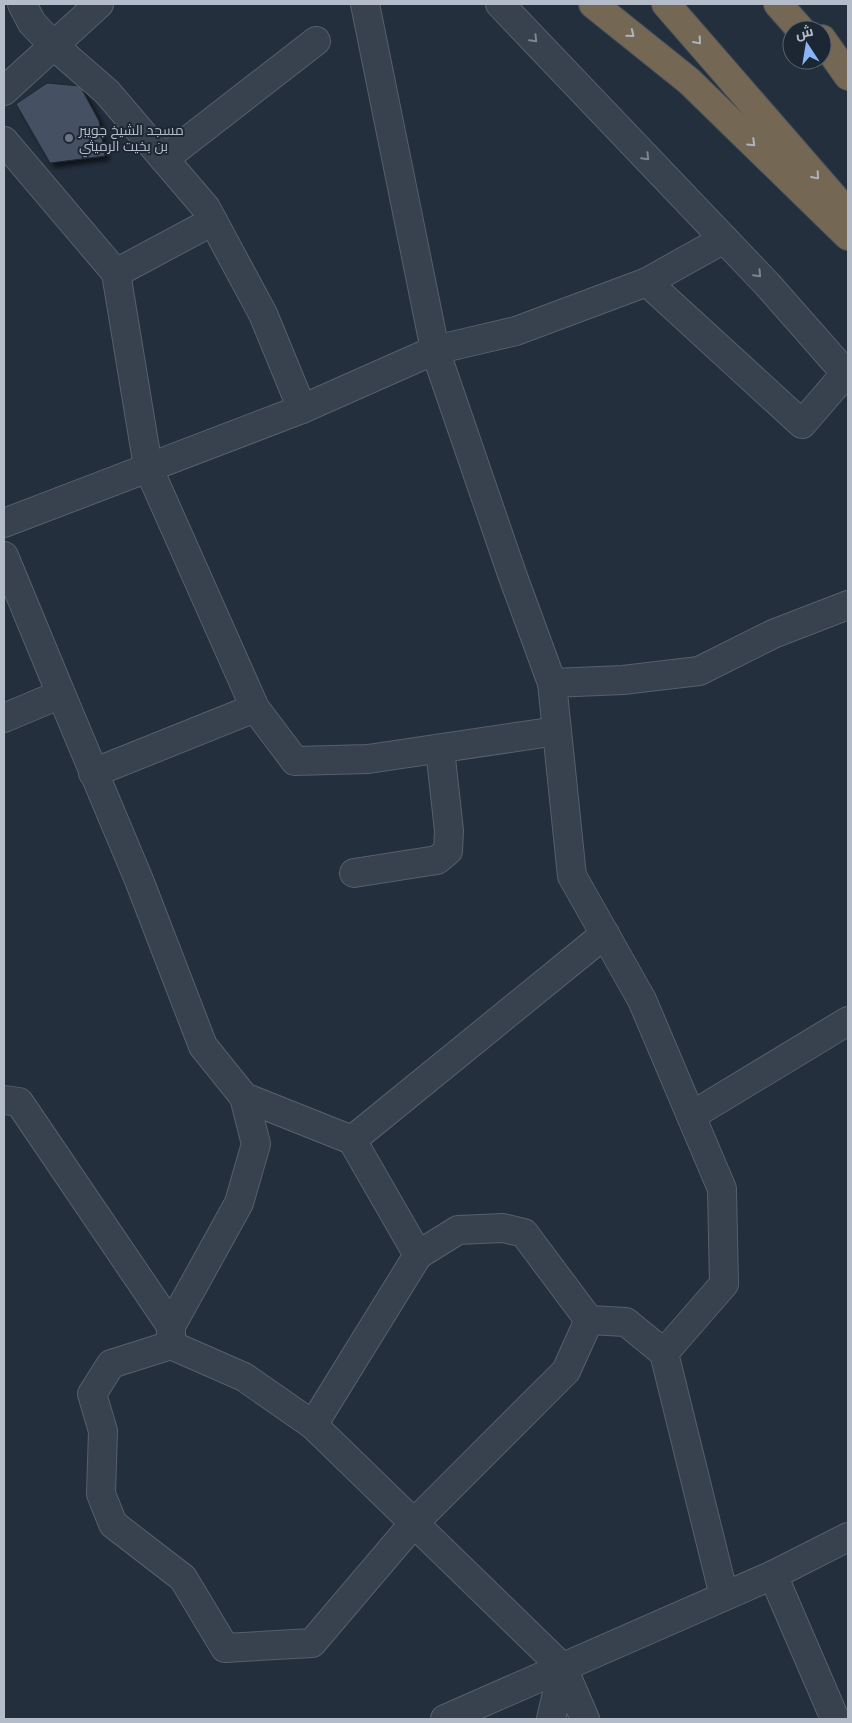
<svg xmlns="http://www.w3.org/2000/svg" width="852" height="1723" font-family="'Open Sans',Cairo,sans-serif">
  <defs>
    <filter id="shadow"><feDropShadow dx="4.5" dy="4.5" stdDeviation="2.5" flood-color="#0009"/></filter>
  </defs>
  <rect width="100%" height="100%" fill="#242f3e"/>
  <polygon fill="#455162" stroke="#1f2835" filter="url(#shadow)" points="47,83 80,86 99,121 105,156 50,163 16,104"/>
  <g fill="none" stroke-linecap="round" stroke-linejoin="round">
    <defs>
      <g id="minor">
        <polyline points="22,4 32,23 53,45 107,92 206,208 263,314 302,409"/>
        <polyline points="365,4 435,350 512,574 552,683 572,876 642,1000 722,1189 724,1284 664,1353 724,1596"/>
        <polyline points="500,4 767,284 848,376"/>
        <polyline points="4,91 99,4"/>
        <polyline points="4,141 116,273 148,467 255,708 93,773"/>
        <polyline points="164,159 316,41"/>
        <polyline points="116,273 213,221"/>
        <polyline points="647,282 802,424 846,373"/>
        <polyline points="4,523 302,409 435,350 516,331 647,282 724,239"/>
        <polyline points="4,556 61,694"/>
        <polyline points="552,683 623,680 699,671 773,634 848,605"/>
        <polyline points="255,708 295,761 368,759 557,731"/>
        <polyline points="4,718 61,694 139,880 203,1046 244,1097"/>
        <polyline points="354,873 437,860 448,851 449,831 440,749"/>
        <polyline points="4,1100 19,1102 171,1326 171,1345 244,1377 313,1425 563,1668"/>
        <polyline points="691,1116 848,1021"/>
        <polyline points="352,1140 605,934"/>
        <polyline points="418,1255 458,1230 503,1228 524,1233 589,1320 626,1322 664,1353"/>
        <polyline points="171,1326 239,1203 256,1144 244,1097 352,1140 418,1255 313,1425"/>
        <polyline points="171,1345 111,1364 92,1394 103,1431 101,1494 113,1524 183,1578 225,1648 312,1643 414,1523 566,1371 589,1320"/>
        <polyline points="773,1575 835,1719"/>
        <polyline points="445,1719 773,1575 848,1537"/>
        <polyline points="551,1719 563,1668 585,1719"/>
      </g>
      <g id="highway">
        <polyline points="593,4 689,81 848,236"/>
        <polyline points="666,4 845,210"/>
        <polyline points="778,4 801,30"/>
        <polyline points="822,39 848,76"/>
      </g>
    </defs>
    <use href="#minor" stroke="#565f6c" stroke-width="30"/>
    <use href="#highway" stroke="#434c59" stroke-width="30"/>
    <use href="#minor" stroke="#38414e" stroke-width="28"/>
    <use href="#highway" stroke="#746855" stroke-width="28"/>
  </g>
  <defs><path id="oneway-chevron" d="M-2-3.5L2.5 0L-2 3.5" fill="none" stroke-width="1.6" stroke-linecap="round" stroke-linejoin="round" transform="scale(1.25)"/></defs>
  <g stroke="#aeb4bd">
    <use href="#oneway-chevron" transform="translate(631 34) rotate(39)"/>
    <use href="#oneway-chevron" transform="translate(698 41) rotate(49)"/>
    <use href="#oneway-chevron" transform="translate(752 143) rotate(44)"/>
    <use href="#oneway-chevron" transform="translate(816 176) rotate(49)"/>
  </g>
  <g stroke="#7c8592">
    <use href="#oneway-chevron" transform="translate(534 39) rotate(46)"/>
    <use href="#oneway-chevron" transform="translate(646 157) rotate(46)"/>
    <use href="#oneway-chevron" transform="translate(758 274) rotate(46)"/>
  </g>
  <circle fill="#6b7280" stroke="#1d2633" stroke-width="2" cx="69" cy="138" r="5"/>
  <g text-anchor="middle" stroke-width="4" stroke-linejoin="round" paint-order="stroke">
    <g font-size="14" fill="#b4bcc9" stroke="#1d2633" text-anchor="start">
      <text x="79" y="135">مسجد الشيخ جويبر<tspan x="79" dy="16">بن بخيت الرميثي</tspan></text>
    </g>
  </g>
  <rect width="852" height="1723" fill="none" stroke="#b4bcc9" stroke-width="10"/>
  <g transform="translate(807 45) rotate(348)"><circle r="24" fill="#1d2633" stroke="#59626f"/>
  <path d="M0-4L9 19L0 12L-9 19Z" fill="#8ab4f8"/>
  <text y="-8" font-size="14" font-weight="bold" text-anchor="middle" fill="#b4bcc9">ش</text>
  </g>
</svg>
